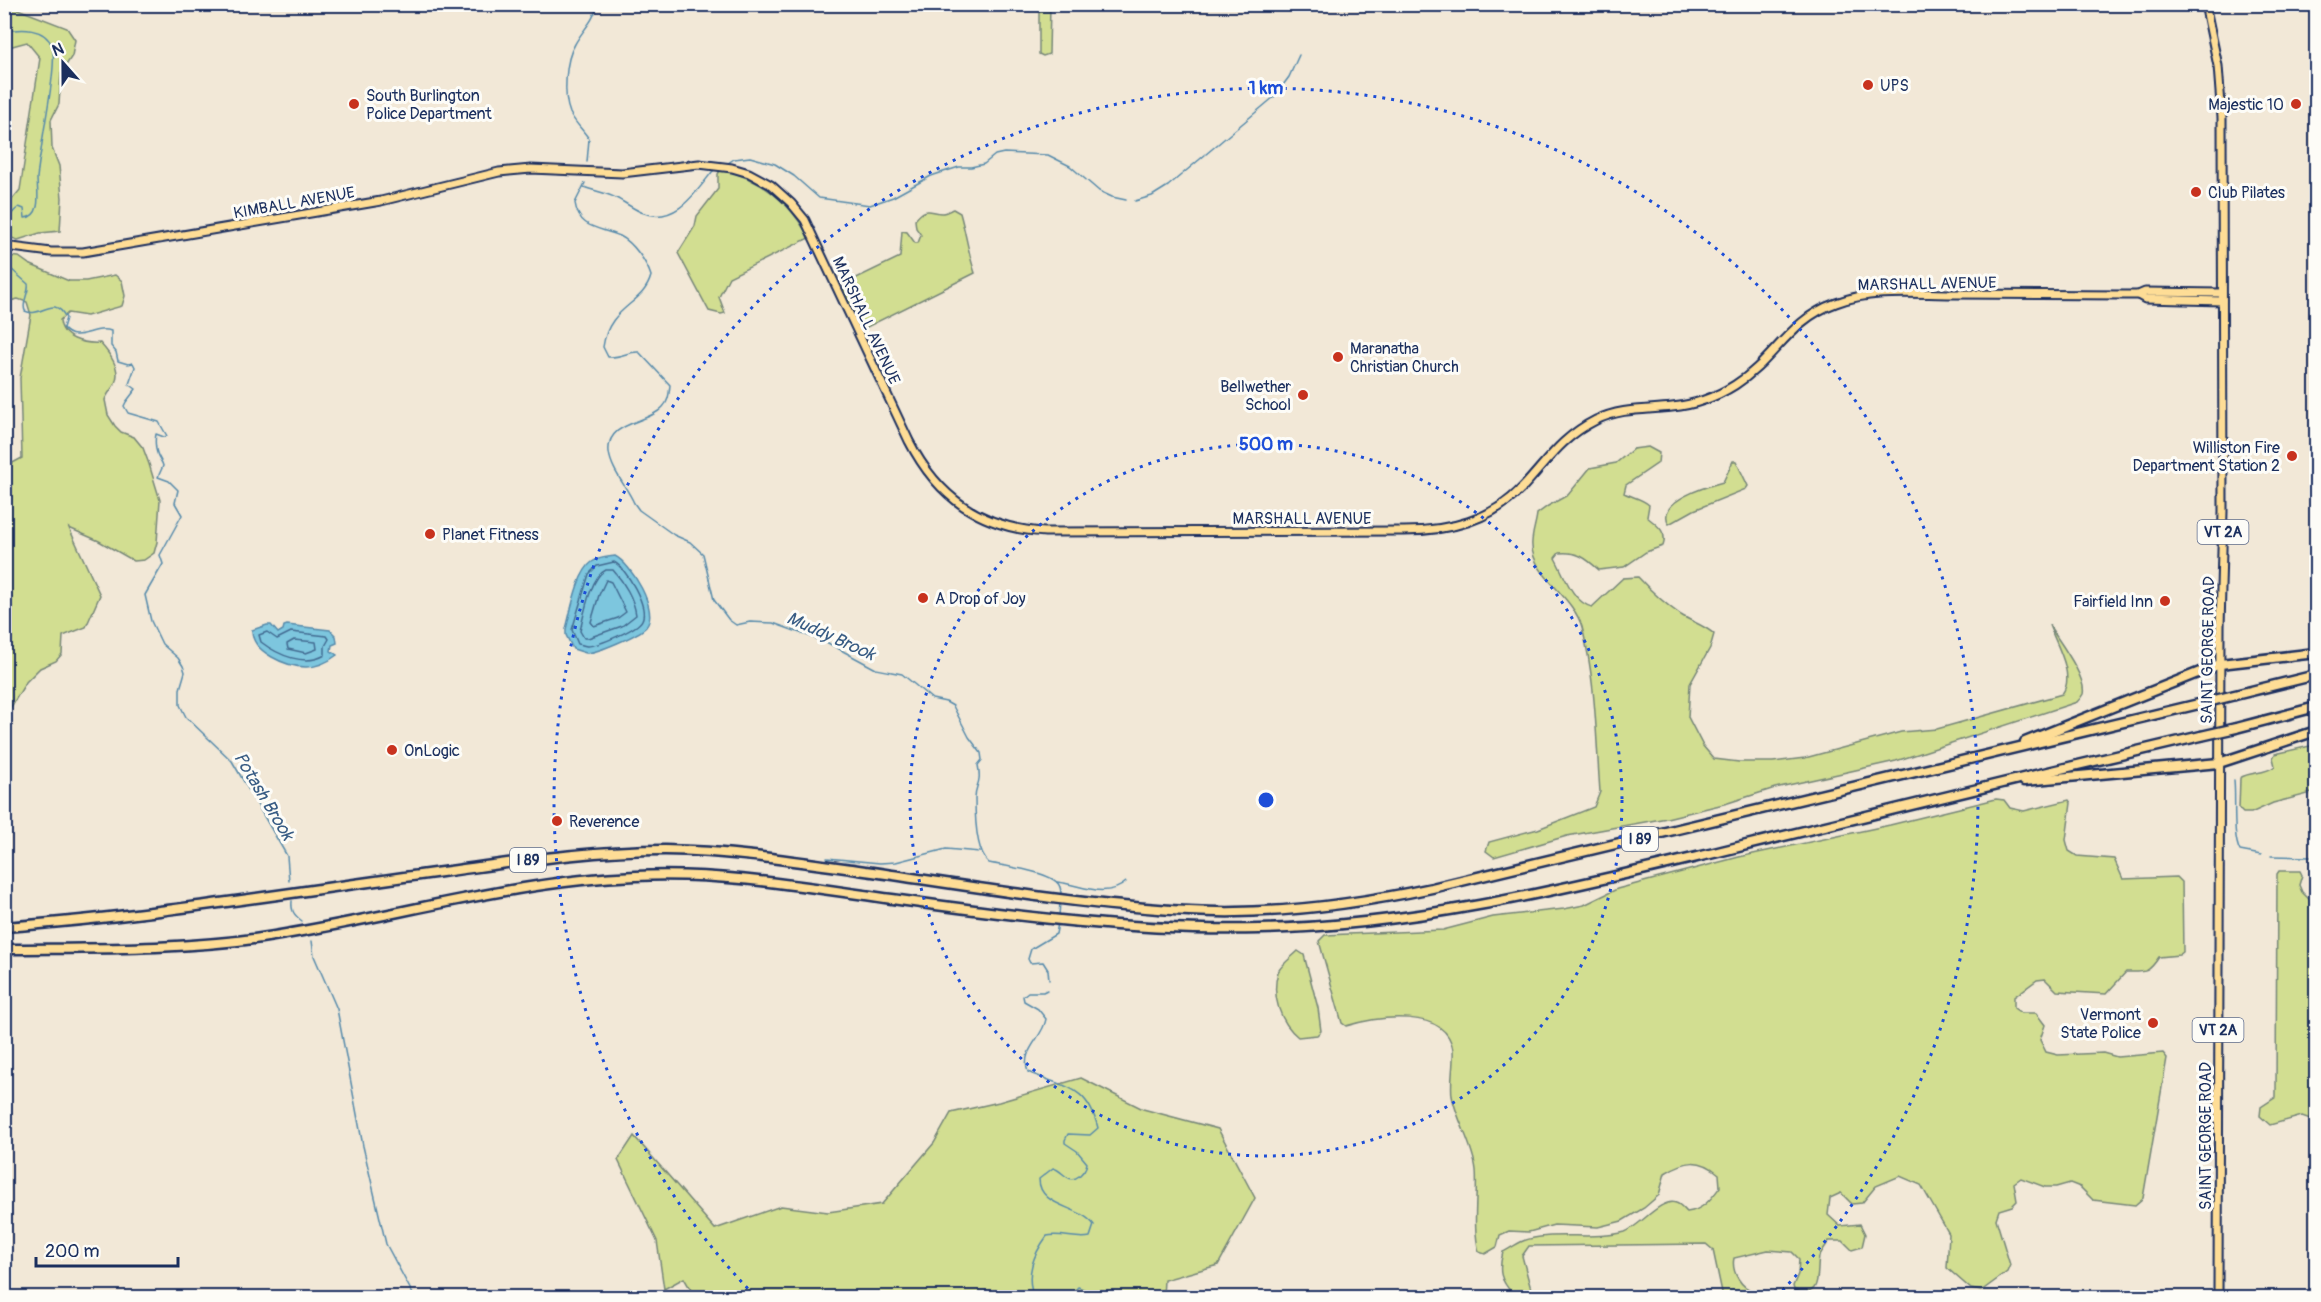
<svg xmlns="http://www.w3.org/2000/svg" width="2321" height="1302" font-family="Pangolin,sans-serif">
  <rect width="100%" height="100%" fill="#f2e8d7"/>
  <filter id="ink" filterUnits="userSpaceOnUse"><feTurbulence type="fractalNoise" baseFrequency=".0167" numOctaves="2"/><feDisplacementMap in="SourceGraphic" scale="12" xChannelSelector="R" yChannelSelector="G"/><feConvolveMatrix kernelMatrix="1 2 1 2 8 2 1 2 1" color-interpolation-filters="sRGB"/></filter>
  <g filter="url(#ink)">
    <g fill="#d2de91" stroke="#768678" stroke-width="1.5">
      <polygon points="1039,5 1050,5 1049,54 1043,56 1039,54"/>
      <polygon points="15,8 67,28 75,40 72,56 61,73 59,104 51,120 52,148 59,166 62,198 60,231 40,233 18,240 5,236 5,208 20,190 40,58 27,42 5,48 5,12"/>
      <path d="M 721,169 C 761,179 790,201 809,238 L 729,277 L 719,297 L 725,313 L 721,314 L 709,311 L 678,253 L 695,226 L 697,216 L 718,189 L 718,174 Z"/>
      <path d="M 953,209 L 960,213 C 966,234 968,252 975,273 L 865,328 L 858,324 L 843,291 L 846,283 L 900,257 L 902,231 L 907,232 L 915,243 L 918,243 L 921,235 L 916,228 L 915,220 C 927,205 930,213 943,213 C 947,213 950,210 953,209 Z"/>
      <path d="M 5,256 L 19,257 L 29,264 L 69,281 L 86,281 L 115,275 L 122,281 L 125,296 L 122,306 L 87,316 L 68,313 L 60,320 C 61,339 84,344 100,343 C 109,353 122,369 115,383 C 112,389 107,394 105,400 L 108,415 L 115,426 L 121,432 L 134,437 L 143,448 L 149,464 L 160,500 L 157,542 L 154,553 L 144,560 L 134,561 L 99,541 L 69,528 L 100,595 L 86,627 L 63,636 L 62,654 L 56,661 L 40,668 L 26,682 L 5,717 L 5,467 L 22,458 L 20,378 L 31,315 L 27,302 L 18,299 L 5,302 Z"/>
      <path d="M 1648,447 L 1659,453 L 1658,463 L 1626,485 L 1624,493 C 1632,497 1643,499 1649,505 L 1647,517 C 1657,525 1668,532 1663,546 L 1646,552 L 1624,567 L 1599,570 C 1586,558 1577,551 1559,553 L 1555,558 C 1564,574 1572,602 1592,607 L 1623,578 L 1638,577 C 1651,591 1665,604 1681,615 C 1692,622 1704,625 1714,634 L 1710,648 L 1690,684 L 1688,717 L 1703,746 L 1714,759 L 1739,762 L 1773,762 L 1805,758 L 1901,732 L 1937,729 L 2062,694 C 2076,676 2056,644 2049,625 C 2058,640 2087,677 2083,694 C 2082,696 2078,701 2077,702 L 1896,761 L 1775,788 L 1728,803 L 1667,818 L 1567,836 L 1494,857 L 1486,851 L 1489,842 L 1538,829 L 1594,807 L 1600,792 C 1596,737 1596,681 1582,627 C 1573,596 1532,574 1532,546 C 1531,536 1536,524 1537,514 L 1548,506 L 1568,495 L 1590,468 L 1616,463 L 1633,449 Z"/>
      <path d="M 1733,461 L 1736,461 L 1748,486 L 1746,489 L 1694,510 L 1669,524 C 1655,501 1708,486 1723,482 Z"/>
      <path d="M 2310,746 L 2315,748 L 2316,753 L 2316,792 L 2273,803 L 2251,813 L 2243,813 L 2239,809 L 2240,778 C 2250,771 2265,775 2275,766 L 2273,758 L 2275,754 Z"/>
      <path d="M 1996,799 L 2004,800 L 2010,808 L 2024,811 L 2069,800 L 2071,803 L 2066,840 L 2069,851 L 2077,856 L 2114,859 L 2123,879 L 2177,877 L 2182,882 L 2183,952 L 2179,955 L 2159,957 C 2148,974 2145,972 2126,972 L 2106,994 L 2057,991 L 2045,979 L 2037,980 L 2014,997 L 2014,1008 L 2021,1013 L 2036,1013 L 2045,1025 L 2040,1040 L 2046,1052 L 2058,1055 L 2103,1053 L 2117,1057 L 2163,1053 L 2167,1058 L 2143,1198 L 2135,1205 L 2093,1200 L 2080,1187 L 2070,1183 L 2056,1187 L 2045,1187 L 2021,1178 L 2014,1183 L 2017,1201 L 2012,1206 L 1999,1210 L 1996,1219 L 2010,1265 L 2007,1272 L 1981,1291 L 1971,1289 L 1947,1268 L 1949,1234 L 1921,1185 L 1900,1176 L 1876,1186 L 1862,1203 L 1852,1204 L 1841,1193 L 1830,1198 L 1828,1215 L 1840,1226 L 1860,1224 L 1865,1234 L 1862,1247 L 1852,1250 L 1843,1241 L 1829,1241 C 1826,1246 1821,1252 1819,1257 C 1816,1275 1823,1299 1794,1290 L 1793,1286 L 1798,1274 L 1799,1259 L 1792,1252 L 1768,1250 L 1734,1258 C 1731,1272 1741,1288 1755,1292 C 1767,1297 1773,1289 1788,1297 L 1723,1297 L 1713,1250 L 1706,1244 L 1529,1246 L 1522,1256 L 1532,1293 L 1528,1296 L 1513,1294 C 1500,1280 1498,1271 1503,1252 C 1509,1249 1516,1244 1523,1241 C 1550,1230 1594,1241 1625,1232 C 1639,1227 1662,1197 1676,1203 C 1680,1204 1684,1209 1687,1212 C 1703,1210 1711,1199 1720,1187 L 1719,1174 C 1700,1158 1686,1160 1665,1173 L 1659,1195 L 1644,1208 L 1622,1221 L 1598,1227 L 1554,1225 L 1529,1232 L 1509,1231 L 1500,1235 L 1497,1247 L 1485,1254 L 1479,1252 C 1472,1224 1478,1197 1476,1170 C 1473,1145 1457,1121 1452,1096 C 1450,1081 1454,1065 1453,1050 C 1447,1006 1376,1017 1346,1026 L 1342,1023 L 1319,941 L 1325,935 L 1443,930 L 1493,917 L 1564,909 L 1584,905 L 1617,889 L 1739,857 L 1890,825 Z"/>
      <polygon points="2279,871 2300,871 2302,875 2299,885 2302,892 2316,906 2316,1121 2302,1116 2270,1125 2260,1116 2261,1107 2276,1097 2277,874"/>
      <path d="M 1298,951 L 1304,955 L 1318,1008 L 1321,1031 L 1317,1035 L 1298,1037 C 1280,1022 1271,996 1278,972 C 1281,965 1292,957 1298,951 Z"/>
      <polygon points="1081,1078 1143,1109 1218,1129 1255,1198 1218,1265 1164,1280 1163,1297 695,1297 684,1278 664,1289 657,1241 618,1160 634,1136 715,1229 781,1206 828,1212 882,1204 934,1143 951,1113 999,1102"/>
    </g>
    <g fill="#7dc6de" stroke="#568aab" stroke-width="1.5">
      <path d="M 615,556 C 631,564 660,611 646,627 C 639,635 597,653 586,653 C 582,652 577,650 573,649 L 566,635 L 566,629 C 571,611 577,573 592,562 C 599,557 607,557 615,556 Z"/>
      <path d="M 267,625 L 271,625 L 278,633 L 283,630 L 284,626 L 287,625 L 330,630 L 336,636 L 337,643 L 332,645 L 331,651 L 337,655 C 328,662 317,667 306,667 C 287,667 251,652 252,630 Z"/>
    </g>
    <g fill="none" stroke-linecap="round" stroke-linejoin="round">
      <g stroke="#426b91" stroke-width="1.5">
        <path d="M 614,562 C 626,568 649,607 642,620 C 638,629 598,646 587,646 C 586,646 579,644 578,644 L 572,630 L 589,574 L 597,566 Z"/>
        <path d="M 606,570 L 613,570 C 624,582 634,599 636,615 L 622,626 L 588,638 L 584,638 L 580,631 C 584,615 590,577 606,570 Z"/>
        <polygon points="606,580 611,582 626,612 618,618 594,626 591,622 599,595"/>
        <path d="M 267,632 L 277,639 L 291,632 L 327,636 L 329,639 L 325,646 L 325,655 C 305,667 278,655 261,642 L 259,635 Z"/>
        <polygon points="294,640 316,642 317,649 306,653 288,649 287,644"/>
      </g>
      <g stroke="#568aab" stroke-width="1.5">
        <path d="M 4,32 C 21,28 45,27 52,46 C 58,61 43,131 41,151 C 39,160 38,169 37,178 C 37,191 43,216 25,218 L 24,209 L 19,207 C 7,215 7,226 11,239"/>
        <path d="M 587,162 L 589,139 C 583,130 575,123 570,113 C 563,96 565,60 575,44 C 583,29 593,23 598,4"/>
        <polyline points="728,163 734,159 750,157 775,164 794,176 819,198 870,205 893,197 931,176 959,167 971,167 984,164 995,155 1004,153 1048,155 1070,166 1099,191 1112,197 1126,200"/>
        <path d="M 585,183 L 575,203 C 579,230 600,227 620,236 C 634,243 647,263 651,276 C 643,306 609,305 603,347 L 608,357 C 621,358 629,351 639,352 L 670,385 C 669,393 669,401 663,407 C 648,424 606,421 609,452 C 611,470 627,487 634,503 L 639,510 L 674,535 L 690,542 L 703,554 L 714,600 L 729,620 L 736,625 L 750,622 L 773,623 L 828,643 L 876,669 L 902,674 L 932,699 L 946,702 L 953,706 L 969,737 L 981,753 L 982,760 L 978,765 C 982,785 975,784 975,798 C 975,814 976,853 989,863 C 1004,866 1052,872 1059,885 C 1061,888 1061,891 1061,895"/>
        <path d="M 584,187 C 594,191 606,193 616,198 C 624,202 632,208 641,212 C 674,226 694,195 712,172 L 716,169"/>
        <polyline points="1135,201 1152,196 1168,186 1274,97 1289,77 1299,55"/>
        <path d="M 9,255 L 11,269 L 28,284 C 30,293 21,301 25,311 C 42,319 53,293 66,318 L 63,328 C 76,345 94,325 111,331 L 111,346 L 116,352 L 118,361 L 128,364 L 133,363 L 135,367 L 129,384 L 136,389 L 126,402 L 124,406 L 128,413 L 159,422 L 167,436 L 164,437 L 156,434 C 155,438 155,448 157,453 C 158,458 162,461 163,466 L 158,477 L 169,481 L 178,490 L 175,503 L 182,515 L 160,555 L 163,564 L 145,595 L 151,621 L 162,644 L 178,658 L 183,666 L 185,672 L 180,689 L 180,705 L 186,717 L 232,761 L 287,856 L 289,881"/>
        <path d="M 2234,780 C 2236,798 2232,837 2240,851 L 2261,855"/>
        <polyline points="2271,856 2310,857"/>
        <polyline points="827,858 880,863 896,862 946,849 980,852"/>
        <path d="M 1057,882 C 1079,884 1106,900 1126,882"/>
        <path d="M 292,901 C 291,911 294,915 302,921"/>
        <polyline points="1059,916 1060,902"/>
        <polyline points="312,941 314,956 337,1009 363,1146 386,1244 415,1298"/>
        <polyline points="1049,980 1048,970 1043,962 1030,963 1028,959 1031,949 1056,934 1058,923"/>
        <path d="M 1034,1298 C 1025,1275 1033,1255 1047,1236 C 1062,1233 1076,1240 1090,1237 L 1094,1225 C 1080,1205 1039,1208 1039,1179 L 1053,1168 C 1063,1170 1068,1185 1079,1176 C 1083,1172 1086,1169 1087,1163 L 1077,1151 L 1065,1143 L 1065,1140 L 1068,1134 L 1090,1135 L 1098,1128 C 1087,1084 1064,1088 1028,1072 C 1020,1050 1043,1038 1046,1019 L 1038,1009 L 1024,1001 L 1023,996 L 1028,992 L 1043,992 L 1047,990"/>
        <polyline points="1067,1298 1078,1287 1088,1291 1091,1298"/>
      </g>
      <defs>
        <g id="major">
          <polyline points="2205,4 2218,66 2222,118 2223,511 2220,627 2218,1298"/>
          <path d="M 4,246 L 51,252 L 83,252 L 381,201 L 499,172 L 531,169 L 622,173 L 699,164 L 732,168 L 749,173 L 771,185 L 791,203 L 805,220 L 909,441 C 938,498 981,528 1045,532 L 1404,531 C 1449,531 1491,521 1523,487 C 1548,460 1562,437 1596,420 C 1621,408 1645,410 1672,407 C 1694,405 1716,397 1735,385 C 1775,360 1788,320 1836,303 C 1873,289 1915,294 1953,294 C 2011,294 2068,295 2126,295 L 2138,295 L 2145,292 L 2221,293"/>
          <polyline points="2138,295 2145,299 2222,301"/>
        </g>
        <g id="highway">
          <polyline points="2235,695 2316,675"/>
          <polyline points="2236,728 2316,707"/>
          <polyline points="2025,742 2220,664 2316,653"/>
          <polyline points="2024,781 2219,763 2316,731"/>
          <path d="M 4,927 C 151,916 297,891 442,872 C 516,862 590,850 665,850 C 728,851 789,860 852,869 C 963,885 1076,905 1189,911 C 1271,916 1352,905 1432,888 L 2203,703"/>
          <path d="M 4,949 C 90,948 177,950 261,938 C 387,919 510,881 636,876 C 723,872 807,887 892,899 C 1014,916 1136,932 1260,929 C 1417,926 1571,887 1722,851 C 1882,812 2041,773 2201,736"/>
        </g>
      </defs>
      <use href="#major" stroke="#1b2f5e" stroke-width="11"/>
      <use href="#highway" stroke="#1b2f5e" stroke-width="13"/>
      <use href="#major" stroke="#fedd96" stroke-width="7"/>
      <use href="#highway" stroke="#fedd96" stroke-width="8"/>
      <defs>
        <g id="highway-bridge">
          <polyline points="2203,703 2235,695"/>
          <polyline points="2201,736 2236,728"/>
        </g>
      </defs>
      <use href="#highway-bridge" stroke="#1b2f5e" stroke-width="13" stroke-linecap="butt"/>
      <use href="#highway-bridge" stroke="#fedd96" stroke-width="8"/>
    </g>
  </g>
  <g fill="none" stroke="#1d4ed8" stroke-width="3" stroke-dasharray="3 6">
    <circle cx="1266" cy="800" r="356"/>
    <path d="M754 1295A712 712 0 1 1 1778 1295"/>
  </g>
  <g fill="#c8321e" stroke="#fdfcf7" stroke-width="2">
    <circle cx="1868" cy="85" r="6"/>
    <circle cx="354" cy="104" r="6"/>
    <circle cx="2296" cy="104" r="6"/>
    <circle cx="2196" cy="192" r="6"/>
    <circle cx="1338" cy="357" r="6"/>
    <circle cx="1303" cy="395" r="6"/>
    <circle cx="2292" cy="456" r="6"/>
    <circle cx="430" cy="534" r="6"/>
    <circle cx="923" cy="598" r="6"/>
    <circle cx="2165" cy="601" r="6"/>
    <circle cx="392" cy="750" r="6"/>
    <circle cx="557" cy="821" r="6"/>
    <circle cx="2153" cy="1023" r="6"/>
  </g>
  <g text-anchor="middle" stroke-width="6" stroke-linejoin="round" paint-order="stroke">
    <g fill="#fdfcf7" stroke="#5f6c8c" stroke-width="1.5">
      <rect x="2197.5" y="520" width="51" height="24" rx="4.5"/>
      <rect x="1622" y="827" width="36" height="24" rx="4.5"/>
      <rect x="510" y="848" width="36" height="24" rx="4.5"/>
      <rect x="2192.5" y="1018" width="51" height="24" rx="4.5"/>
    </g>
    <g font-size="15" font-weight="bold" fill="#1b2f5e">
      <text x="2223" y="537">VT 2A</text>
      <text x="1640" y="844">I 89</text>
      <text x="528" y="865">I 89</text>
      <text x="2218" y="1035">VT 2A</text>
    </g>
    <g font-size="16" fill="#1b2f5e" stroke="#fdfcf7" text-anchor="start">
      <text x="1880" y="91">UPS</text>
      <text x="366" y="101">South Burlington<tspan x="366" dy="18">Police Department</tspan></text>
      <text x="2284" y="110" text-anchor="end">Majestic 10</text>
      <text x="2208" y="198">Club Pilates</text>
      <text x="1350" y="354">Maranatha<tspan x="1350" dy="18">Christian Church</tspan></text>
      <text x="1291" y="392" text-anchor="end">Bellwether<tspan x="1291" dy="18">School</tspan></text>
      <text x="2280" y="453" text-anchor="end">Williston Fire<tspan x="2280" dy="18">Department Station 2</tspan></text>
      <text x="442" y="540">Planet Fitness</text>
      <text x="935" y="604">A Drop of Joy</text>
      <text x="2153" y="607" text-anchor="end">Fairfield Inn</text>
      <text x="404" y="756">OnLogic</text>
      <text x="569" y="827">Reverence</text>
      <text x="2141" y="1020" text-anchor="end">Vermont<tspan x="2141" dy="18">State Police</tspan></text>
    </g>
    <g font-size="16" fill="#1b2f5e" stroke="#fdfcf7">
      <text transform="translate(294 202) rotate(-10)" y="6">KIMBALL AVENUE</text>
      <text transform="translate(1927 283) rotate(-1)" y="6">MARSHALL AVENUE</text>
      <text transform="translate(867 320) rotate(65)" y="6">MARSHALL AVENUE</text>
      <text x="1302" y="524">MARSHALL AVENUE</text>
      <text transform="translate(2207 650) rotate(-89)" y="6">SAINT GEORGE ROAD</text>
      <text transform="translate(2205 1136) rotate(-90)" y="6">SAINT GEORGE ROAD</text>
    </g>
    <g font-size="18" font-style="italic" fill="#385c84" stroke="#fdfcf7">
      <text transform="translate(831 636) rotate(24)" y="6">Muddy Brook</text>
      <text transform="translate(264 796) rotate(59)" y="6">Potash Brook</text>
    </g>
  </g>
  <circle cx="1266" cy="800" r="9" fill="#1d4ed8" stroke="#fdfcf7" stroke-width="3"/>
  <g font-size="18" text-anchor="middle" font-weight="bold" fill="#1d4ed8" stroke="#fdfcf7" stroke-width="6" stroke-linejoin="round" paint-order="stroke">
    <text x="1266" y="94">1 km</text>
    <text x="1266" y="450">500 m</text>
  </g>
  <rect width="2321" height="1302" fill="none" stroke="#fdfcf7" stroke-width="24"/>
  <rect x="12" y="12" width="2297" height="1278" fill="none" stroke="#1b2f5e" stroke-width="2" filter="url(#ink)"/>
  <g transform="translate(63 63) rotate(339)" stroke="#fdfcf7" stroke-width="4.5" paint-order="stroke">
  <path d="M0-4.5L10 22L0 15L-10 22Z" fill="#1b2f5e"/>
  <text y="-9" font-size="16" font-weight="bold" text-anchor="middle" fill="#1b2f5e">N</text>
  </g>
  <path d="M36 1257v9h142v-9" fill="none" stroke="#1b2f5e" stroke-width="3"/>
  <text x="45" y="1257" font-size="18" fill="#1b2f5e" stroke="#fdfcf7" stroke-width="4.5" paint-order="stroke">200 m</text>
</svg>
